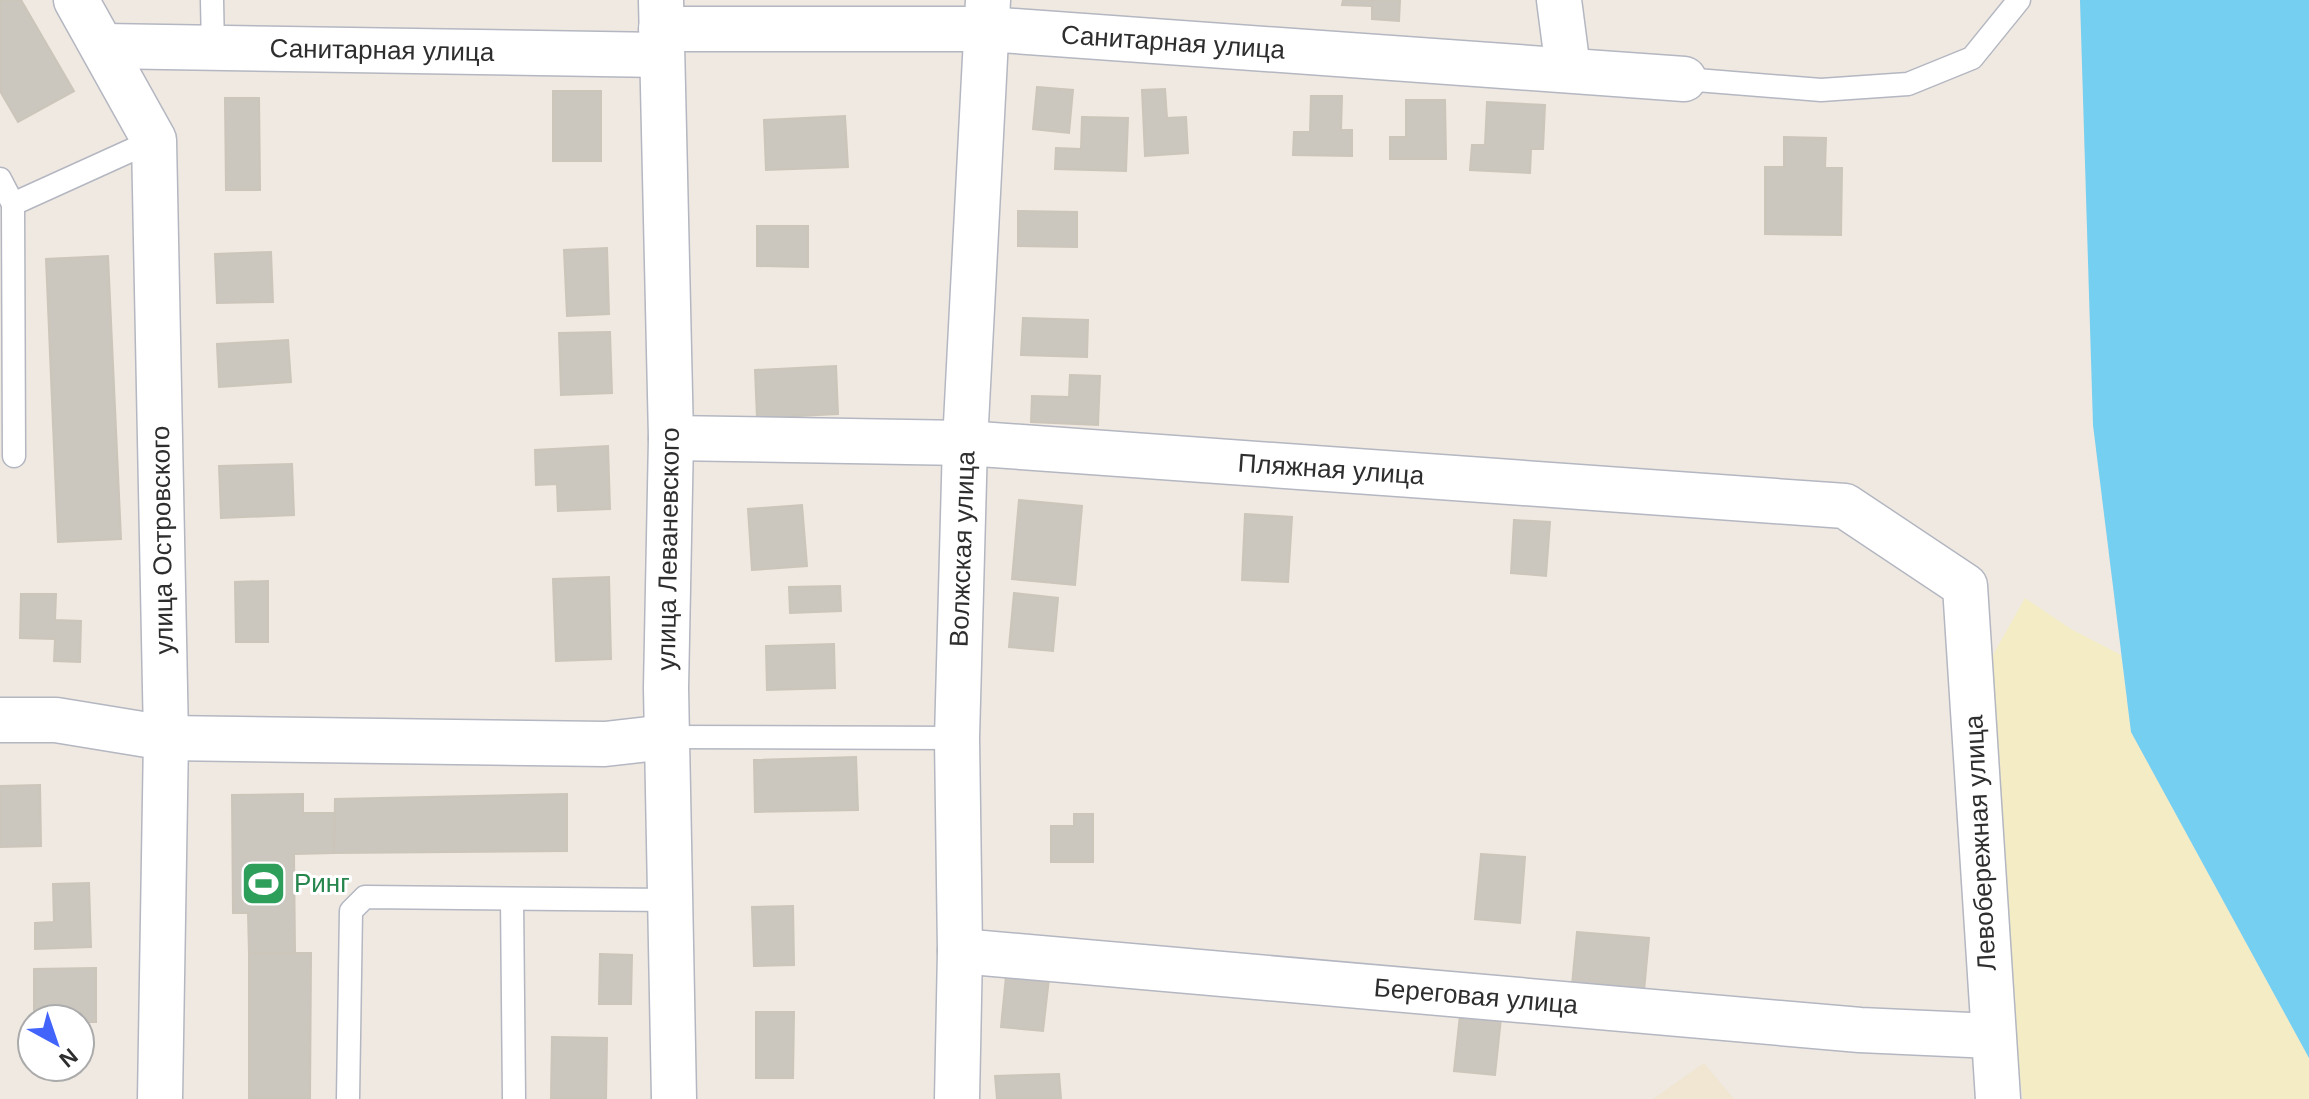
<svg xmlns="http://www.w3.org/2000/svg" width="2309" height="1099" font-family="Arial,sans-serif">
  <rect width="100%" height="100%" fill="#efe9e1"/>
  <polygon fill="#f0e6d1" points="1704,1063 1734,1099 1653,1099"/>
  <polygon fill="#f3ecc5" points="2025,598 2071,629 2121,655 2131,732 2309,1058 2309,1099 2023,1099 2002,947 1990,660"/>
  <polygon fill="#75cff0" points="2080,0 2309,0 2309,1058 2131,732 2093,425"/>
  <g fill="#cbc7bf" stroke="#cbc5ba" stroke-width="2">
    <polygon points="0,0 21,0 74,91 18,122 0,91"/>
    <polygon points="1343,0 1400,0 1399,21 1372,19 1372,6 1342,5"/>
    <polygon points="1037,87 1073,90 1069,133 1033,129"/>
    <polygon points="1165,89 1167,118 1186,117 1188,153 1145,156 1142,90"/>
    <rect x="553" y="91" width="48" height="70"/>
    <polygon points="1311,96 1342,96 1341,130 1352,130 1352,156 1293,155 1294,132 1310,132"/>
    <polygon points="225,98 259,98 260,190 226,190"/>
    <polygon points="1406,100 1445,100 1446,159 1390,159 1390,137 1406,137"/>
    <polygon points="1487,102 1545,105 1543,149 1531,149 1530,173 1470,170 1472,145 1485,145"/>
    <polygon points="845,116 848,167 766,170 764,120"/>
    <polygon points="1082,117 1128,118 1126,171 1055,169 1056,148 1081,149"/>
    <polygon points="1784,137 1826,138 1825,168 1842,168 1841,235 1765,234 1765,167 1784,167"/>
    <polygon points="1018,211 1077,212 1077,247 1018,246"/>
    <polygon points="757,226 808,226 808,267 757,266"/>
    <polygon points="607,248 609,314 567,316 564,250"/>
    <polygon points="271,252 273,302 217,303 215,254"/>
    <polygon points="108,256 121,539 58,542 46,259"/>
    <polygon points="1023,318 1088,320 1087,357 1021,355"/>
    <polygon points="610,332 612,393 561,395 559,333"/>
    <polygon points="288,340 291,382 219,387 217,344"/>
    <polygon points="836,366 838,414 757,418 755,370"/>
    <polygon points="1070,375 1100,376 1098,425 1031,422 1032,396 1069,397"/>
    <polygon points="608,446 610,509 558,511 557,484 536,485 535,450"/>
    <polygon points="292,464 294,515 221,518 219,466"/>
    <polygon points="1019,500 1082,506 1075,585 1012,579"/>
    <polygon points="802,505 807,566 752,570 748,509"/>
    <polygon points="1245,514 1292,517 1288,582 1242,580"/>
    <polygon points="1514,520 1550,522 1546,576 1511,573"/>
    <polygon points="609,577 611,659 556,661 553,579"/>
    <polygon points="268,581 268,642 236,642 235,582"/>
    <polygon points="840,586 841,611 790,613 789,587"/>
    <polygon points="1014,593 1058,598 1053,651 1009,647"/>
    <polygon points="21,594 56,594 55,620 81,621 80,662 54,661 55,639 20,638"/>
    <polygon points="834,644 835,688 767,690 766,646"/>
    <polygon points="856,757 858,810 755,812 754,760"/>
    <polygon points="40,785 41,846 0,847 0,786"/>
    <polygon points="303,794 303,813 334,813 334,853 294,854 295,952 249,953 248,913 233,913 232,795"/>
    <polygon points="567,794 567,851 334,853 335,799"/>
    <polygon points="1074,814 1093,814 1093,862 1051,862 1051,826 1074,826"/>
    <polygon points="1481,854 1525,857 1520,923 1475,919"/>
    <polygon points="89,883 91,947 35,949 35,923 54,922 53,884"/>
    <polygon points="793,906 794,965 754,966 752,907"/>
    <polygon points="1577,932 1649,938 1644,991 1572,985"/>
    <polygon points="249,953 311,953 310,1099 249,1099"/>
    <polygon points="600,954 632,955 631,1004 599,1004"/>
    <polygon points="1007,966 1050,970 1043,1031 1001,1027"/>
    <polygon points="96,968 96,1022 80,1022 80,1019 34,1019 34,969"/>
    <polygon points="756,1012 794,1012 793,1078 756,1078"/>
    <polygon points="1460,1015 1501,1018 1495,1075 1454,1071"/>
    <polygon points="552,1037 607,1038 606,1099 551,1099"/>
    <polygon points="1059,1074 1061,1099 997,1099 995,1076"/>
  </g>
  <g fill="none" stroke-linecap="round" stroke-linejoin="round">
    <defs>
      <g id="lane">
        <polyline points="212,0 213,48"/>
        <polyline points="1684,79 1821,90 1908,84 1972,58 2019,0"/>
        <polyline points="0,179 13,204 14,456"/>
        <polyline points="13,204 154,140"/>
        <polyline points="666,737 957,738"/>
        <polyline points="512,899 514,1099"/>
        <polyline points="348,1099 351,911 365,897 669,900"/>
      </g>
      <g id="street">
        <polyline points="76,0 154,140 166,738 160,1099"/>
        <polyline points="661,0 671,438 666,688 674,1099"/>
        <polyline points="1559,0 1568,69"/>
        <polyline points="661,29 987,29 1684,79"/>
        <polyline points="104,46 661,55"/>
        <polyline points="671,438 965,443 1845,506 1965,586 1998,1099"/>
        <polyline points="0,720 56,720 166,738 605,744 666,737"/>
        <polyline points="960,951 1860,1030 1992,1036"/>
        <polyline points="957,1099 960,951 957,738 965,443 988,0"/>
      </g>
    </defs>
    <use href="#lane" stroke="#b4b7c1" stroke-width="25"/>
    <use href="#street" stroke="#b4b7c1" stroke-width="47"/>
    <use href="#lane" stroke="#fff" stroke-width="22"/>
    <use href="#street" stroke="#fff" stroke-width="44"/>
  </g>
  <defs>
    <symbol id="stadium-square" viewBox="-11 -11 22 22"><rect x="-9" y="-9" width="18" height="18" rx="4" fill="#2e9e5b" stroke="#fff"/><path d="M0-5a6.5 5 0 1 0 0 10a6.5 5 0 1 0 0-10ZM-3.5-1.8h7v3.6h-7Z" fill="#fff"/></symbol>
  </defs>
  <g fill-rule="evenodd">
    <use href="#stadium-square" x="238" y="858" width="51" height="51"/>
  </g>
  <g text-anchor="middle" stroke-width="6" stroke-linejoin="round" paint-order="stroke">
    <g font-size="26" fill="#2e2e2e" stroke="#fff">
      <text transform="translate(1173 42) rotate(4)" y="9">Санитарная улица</text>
      <text transform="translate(382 50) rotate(1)" y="9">Санитарная улица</text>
      <text transform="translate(1331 469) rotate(4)" y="9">Пляжная улица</text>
      <text transform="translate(162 540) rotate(-91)" y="9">улица Островского</text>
      <text transform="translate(668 549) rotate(-89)" y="9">улица Леваневского</text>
      <text transform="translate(962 549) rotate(-88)" y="9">Волжская улица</text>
      <text transform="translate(1980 843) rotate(-93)" y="9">Левобережная улица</text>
      <text transform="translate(1476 996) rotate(5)" y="9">Береговая улица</text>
    </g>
    <g font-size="26" fill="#27864d" stroke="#fff" text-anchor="start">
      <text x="294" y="892">Ринг</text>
    </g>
  </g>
  <g transform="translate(56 1043) rotate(140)"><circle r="38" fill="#ffffff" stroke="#ababab" stroke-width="2"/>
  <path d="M0-6L14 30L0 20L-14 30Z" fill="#4264fb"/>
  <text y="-12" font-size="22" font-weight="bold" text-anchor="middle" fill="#2e2e2e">N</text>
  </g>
</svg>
